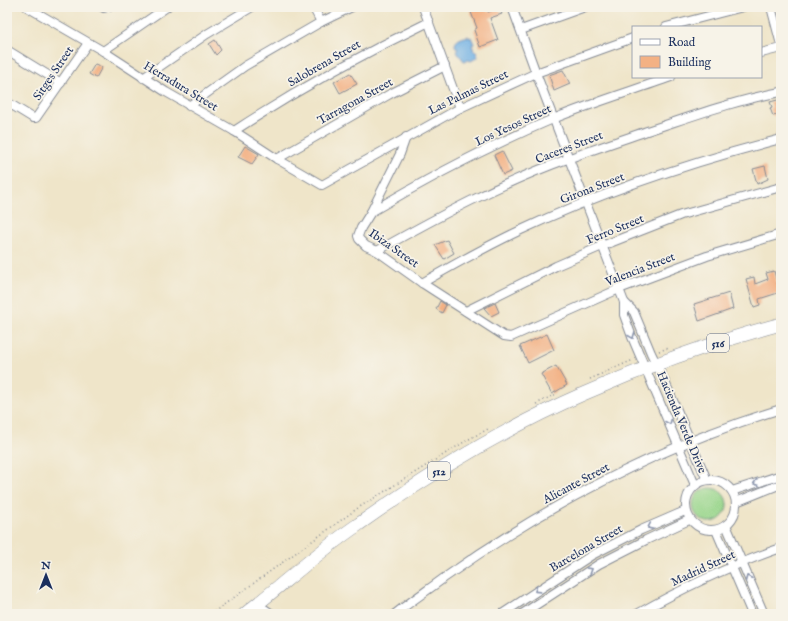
<svg xmlns="http://www.w3.org/2000/svg" width="788" height="621" font-family="'IM FELL English',serif">
  <rect width="100%" height="100%" fill="#f7f3e8"/>
  <filter id="ink" filterUnits="userSpaceOnUse"><feTurbulence type="fractalNoise" baseFrequency=".025" numOctaves="2"/><feDisplacementMap in="SourceGraphic" scale="8" xChannelSelector="R" yChannelSelector="G"/><feConvolveMatrix kernelMatrix="1 2 1 2 8 2 1 2 1" color-interpolation-filters="sRGB"/></filter>
  <filter id="wash" filterUnits="userSpaceOnUse"><feTurbulence type="fractalNoise" baseFrequency=".012" numOctaves="4" result="noise"/><feDisplacementMap in="SourceGraphic" scale="16" xChannelSelector="R" yChannelSelector="G"/><feGaussianBlur stdDeviation="0.9" result="paint"/><feColorMatrix in="noise" values="0 0 0 0 0 0 0 0 0 0 0 0 0 0 0 0 0 1.4 0 .05"/><feComposite in="paint" operator="in"/></filter>
  <g filter="url(#wash)">
    <rect width="100%" height="100%" fill="#efe5c9"/>
    <circle fill="#98d58b" stroke="#5a8274" cx="710" cy="505" r="17"/>
    <path fill="#70b0e4" stroke="#4670a1" d="M 468,36 L 469,38 L 471,37 L 474,44 L 472,45 L 474,51 L 476,51 L 478,57 L 471,61 L 468,60 L 464,61 L 456,51 L 458,49 L 455,46 C 455,39 462,38 468,36 Z"/>
    <g id="blocks">
      <g fill="#f3b184">
        <polygon points="469,7 486,7 488,12 499,8 502,14 490,18 498,40 480,47 474,30 477,28"/>
        <polygon points="215,40 221,50 216,55 209,44"/>
        <polygon points="95,64 102,67 96,78 89,74"/>
        <polygon points="563,70 570,84 554,91 549,75"/>
        <polygon points="350,73 357,84 340,93 334,82"/>
        <polygon points="781,99 781,114 773,116 770,108 772,107 770,102"/>
        <polygon points="245,146 259,154 252,164 238,157"/>
        <polygon points="502,151 512,171 503,175 494,155"/>
        <polygon points="765,166 768,179 757,184 753,169"/>
        <polygon points="447,240 454,253 444,259 435,245"/>
        <polygon points="774,271 778,286 781,286 781,292 759,299 760,305 754,307 746,279 754,277 755,284 768,279 766,273"/>
        <polygon points="729,293 733,309 699,321 694,304"/>
        <polygon points="440,301 446,305 442,313 436,309"/>
        <polygon points="495,303 499,312 491,316 484,308"/>
        <polygon points="547,334 554,350 528,363 520,346"/>
        <polygon points="556,366 567,385 552,394 541,374"/>
      </g>
    </g>
  </g>
  <g filter="url(#ink)">
    <use href="#blocks" fill-opacity="0" stroke="#858a94" stroke-width="1"/>
    <g fill="none" stroke-linecap="round" stroke-linejoin="round">
      <defs>
        <g id="street">
          <polyline points="27,7 103,51 166,92 234,131 277,159 322,185 460,108 536,73 633,38"/>
          <polyline points="102,7 104,8 108,7"/>
          <polyline points="313,7 321,22"/>
          <polyline points="423,7 460,108"/>
          <polyline points="512,7 536,73 619,289 624,302 624,315 632,337 695,485"/>
          <polyline points="771,7 781,45"/>
          <polyline points="666,27 743,7"/>
          <polyline points="521,30 585,7"/>
          <polyline points="7,50 61,83"/>
          <polyline points="103,51 167,7"/>
          <polyline points="761,53 781,48"/>
          <polyline points="143,78 207,34 252,7"/>
          <polyline points="7,102 33,118 36,118 88,43"/>
          <polyline points="189,106 245,66 321,22 352,7"/>
          <path d="M 234,131 C 297,90 362,54 429,22"/>
          <polyline points="406,137 400,154 371,212 361,228 358,236 359,239 366,246 377,251 422,283 504,336 511,337 619,289 707,256 781,234"/>
          <polyline points="277,159 390,94 445,66"/>
          <path d="M 371,212 C 430,177 491,145 553,119 C 592,103 632,91 671,77"/>
          <path d="M 377,251 C 439,216 503,182 570,158 C 597,148 624,139 650,130 C 693,116 736,100 781,92"/>
          <path d="M 422,283 C 455,264 487,246 521,230 C 604,191 692,162 781,139"/>
          <polyline points="624,302 634,312 651,353 665,382 707,480"/>
          <polyline points="466,311 556,266 602,246 681,215 781,187"/>
          <circle cx="711" cy="505" r="25"/>
          <polyline points="732,491 781,475"/>
          <polyline points="736,502 781,484"/>
          <polyline points="726,525 764,614"/>
          <polyline points="716,530 752,614"/>
          <polyline points="257,604 272,614"/>
          <path d="M 395,614 C 411,601 428,590 444,578 C 547,505 660,446 781,409"/>
          <polyline points="502,614 592,555 641,530 685,511"/>
          <polyline points="522,614 599,564 646,540 689,520"/>
          <path d="M 637,614 C 683,588 731,565 781,548"/>
        </g>
        <path id="primary" d="M 245,614 C 283,584 319,551 359,524 C 428,475 505,428 583,394 C 647,366 714,342 781,324"/>
      </defs>
      <use href="#street" stroke="#858a94" stroke-width="10"/>
      <use href="#primary" stroke="#858a94" stroke-width="14"/>
      <g stroke="#858a94" stroke-width="1.5" stroke-dasharray="1 3" stroke-linecap="butt">
        <polyline points="659,351 669,348"/>
        <polyline points="590,379 633,360"/>
        <polyline points="536,404 556,394"/>
        <polyline points="211,614 358,508 469,439 490,428"/>
      </g>
      <use href="#street" stroke="#fff" stroke-width="8"/>
      <use href="#primary" stroke="#fff" stroke-width="13"/>
    </g>
    <defs><path id="oneway-chevron" d="M-2-3.5L2.5 0L-2 3.5" fill="none" stroke-width="1.6" stroke-linecap="round" stroke-linejoin="round"/></defs>
    <g stroke="#8d97ae">
      <use href="#oneway-chevron" transform="translate(632 336) rotate(68)"/>
      <use href="#oneway-chevron" transform="translate(669 422) rotate(67)"/>
      <use href="#oneway-chevron" transform="translate(756 483) rotate(162)"/>
      <use href="#oneway-chevron" transform="translate(650 527) rotate(156)"/>
      <use href="#oneway-chevron" transform="translate(590 570) rotate(-32)"/>
      <use href="#oneway-chevron" transform="translate(748 578) rotate(-113)"/>
      <use href="#oneway-chevron" transform="translate(537 590) rotate(147)"/>
    </g>
  </g>
  <g text-anchor="middle" stroke-width="3.5" stroke-linejoin="round" paint-order="stroke">
    <g fill="#f7f3e8" stroke="#5d6a87" stroke-width="1">
      <rect x="707" y="334" width="22" height="18" rx="3"/>
      <rect x="428" y="462" width="22" height="18" rx="3"/>
    </g>
    <g font-size="11" font-weight="bold" fill="#1b2f5e">
      <text x="718" y="347">516</text>
      <text x="439" y="475">512</text>
    </g>
    <g font-size="12" fill="#1b2f5e" stroke="#f7f3e8">
      <text transform="translate(324 63) rotate(-30)" y="4">Salobrena Street</text>
      <text transform="translate(53 73) rotate(-56)" y="4">Sitges Street</text>
      <text transform="translate(181 86) rotate(31)" y="4">Herradura Street</text>
      <text transform="translate(468 92) rotate(-26)" y="4">Las Palmas Street</text>
      <text transform="translate(355 101) rotate(-29)" y="4">Tarragona Street</text>
      <text transform="translate(513 125) rotate(-25)" y="4">Los Yesos Street</text>
      <text transform="translate(569 147) rotate(-21)" y="4">Caceres Street</text>
      <text transform="translate(592 188) rotate(-21)" y="4">Girona Street</text>
      <text transform="translate(615 229) rotate(-22)" y="4">Ferro Street</text>
      <text transform="translate(394 248) rotate(35)" y="4">Ibiza Street</text>
      <text transform="translate(640 269) rotate(-21)" y="4">Valencia Street</text>
      <text transform="translate(682 422) rotate(67)" y="4">Hacienda Verde Drive</text>
      <text transform="translate(576 483) rotate(-28)" y="4">Alicante Street</text>
      <text transform="translate(586 548) rotate(-30)" y="4">Barcelona Street</text>
      <text transform="translate(703 568) rotate(-25)" y="4">Madrid Street</text>
    </g>
  </g>
  <rect width="788" height="621" fill="none" stroke="#f7f3e8" stroke-width="24"/>
  <rect x="632" y="26" width="130" height="52" fill="#f7f3e8" stroke="#9fa5b1"/>
  <rect x="640" y="39" width="20" height="6" fill="#ffffff" stroke="#9fa5b1"/>
  <text x="668" y="46" font-size="12" fill="#1b2f5e">Road</text>
  <rect x="640" y="56" width="20" height="12" fill="#f3b184" stroke="#9fa5b1"/>
  <text x="668" y="66" font-size="12" fill="#1b2f5e">Building</text>
  <g transform="translate(46 575)" stroke="#f7f3e8" stroke-width="3" paint-order="stroke">
  <path d="M0-3L7 15L0 10L-7 15Z" fill="#1b2f5e"/>
  <text y="-6" font-size="11" font-weight="bold" text-anchor="middle" fill="#1b2f5e">N</text>
  </g>
</svg>
